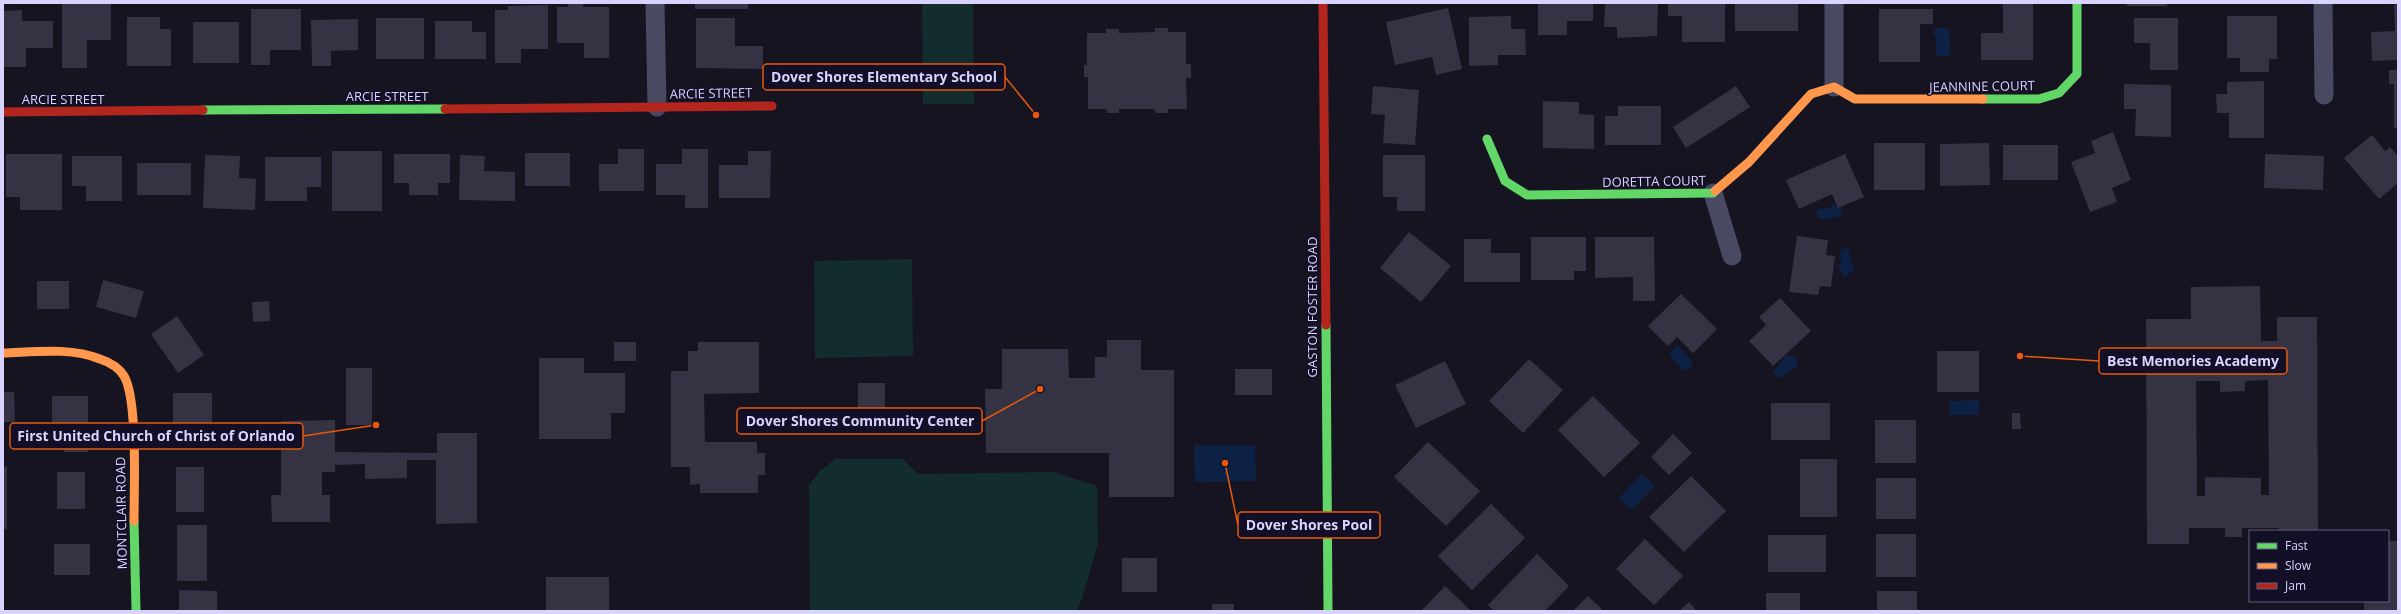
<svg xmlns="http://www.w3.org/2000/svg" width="2401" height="614" font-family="'Open Sans',sans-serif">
  <rect width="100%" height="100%" fill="#161421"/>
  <g fill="#132c2d">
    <polygon points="922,3 973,3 974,104 923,104"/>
    <polygon points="912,259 913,356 815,358 814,261"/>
    <polygon points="835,459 903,459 918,474 1053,472 1097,486 1098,544 1082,599 1076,611 810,611 809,485 820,471"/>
  </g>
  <g fill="#0d2144">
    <polygon points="1936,28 1949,28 1950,55 1936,56 1936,39 1933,32"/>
    <polygon points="1834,204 1843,212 1841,216 1823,220 1817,217 1816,211 1819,209 1829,208"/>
    <polygon points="1848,247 1854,270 1845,277 1838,267 1841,263 1840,250"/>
    <polygon points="1676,346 1679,347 1692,361 1692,365 1687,370 1683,370 1669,355"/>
    <polygon points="1786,355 1795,357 1798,366 1778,379 1773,372"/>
    <polygon points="1979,400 1979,415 1950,415 1949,401"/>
    <polygon points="1194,445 1255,445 1256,481 1195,482"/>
    <polygon points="1642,474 1655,486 1632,510 1619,498"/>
  </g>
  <g fill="#343243" fill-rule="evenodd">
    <polygon points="62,3 111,3 111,40 87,40 87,68 62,68"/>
    <polygon points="568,3 583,3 583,7 609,7 609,58 584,58 584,43 557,43 557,7 568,7"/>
    <rect x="695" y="3" width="53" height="6"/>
    <polygon points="1538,3 1593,3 1593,21 1567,21 1567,35 1538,35"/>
    <polygon points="1605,3 1658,3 1657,36 1617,38 1617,27 1604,27"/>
    <polygon points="1668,3 1725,3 1725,42 1682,42 1682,16 1668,16"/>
    <rect x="1735" y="3" width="63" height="28"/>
    <rect x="2127" y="3" width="40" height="3"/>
    <polygon points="2003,4 2033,4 2033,60 1981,60 1981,33 2003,33"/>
    <polygon points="548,5 548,49 521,49 521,63 495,63 495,10 508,10 508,6"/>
    <polygon points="2394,5 2398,5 2398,60 2372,61 2371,32 2395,31"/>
    <polygon points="1448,8 1462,69 1436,75 1432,57 1395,65 1386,22"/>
    <polygon points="251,9 301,9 301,50 270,50 270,65 251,65"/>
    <polygon points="1879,9 1933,9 1933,24 1920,24 1920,62 1879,62"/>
    <polygon points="22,10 22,21 53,21 53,48 26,48 26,67 3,67 3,11"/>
    <polygon points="1511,16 1511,29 1525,29 1526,55 1498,55 1498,65 1469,66 1469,17"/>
    <polygon points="2227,16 2277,16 2277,59 2269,59 2269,72 2240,72 2240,58 2227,58"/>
    <polygon points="127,17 160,17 160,29 171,29 171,66 127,66"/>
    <rect x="376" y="18" width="48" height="41"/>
    <polygon points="696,18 735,18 735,46 763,46 763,69 696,68"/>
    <polygon points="2134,18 2178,18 2178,70 2150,70 2150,43 2134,43"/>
    <polygon points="358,19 358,50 331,51 331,66 312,66 311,20"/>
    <polygon points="435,21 472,21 472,32 486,32 486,59 435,59"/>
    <rect x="193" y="22" width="46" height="41"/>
    <polygon points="1155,28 1168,28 1168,32 1186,32 1186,64 1191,64 1191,78 1186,78 1187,109 1168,109 1168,113 1156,113 1155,109 1119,109 1119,113 1107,113 1107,109 1088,109 1088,77 1084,77 1084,65 1087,65 1087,33 1106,33 1106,29 1119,29 1119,33 1155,32"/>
    <polygon points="2389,70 2398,70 2398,128 2394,128 2394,84 2389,84"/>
    <polygon points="2264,81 2264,138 2229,138 2229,113 2217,113 2216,94 2227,94 2227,82"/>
    <polygon points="2124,84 2171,85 2171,137 2135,136 2136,109 2124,109"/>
    <polygon points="1373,86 1419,90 1415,145 1383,143 1385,115 1371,114"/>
    <polygon points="1736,86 1750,107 1686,148 1673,127"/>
    <polygon points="1543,101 1579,102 1579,114 1594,115 1594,149 1543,148"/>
    <polygon points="1618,106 1661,106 1661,145 1605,145 1605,116 1618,116"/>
    <polygon points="2113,132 2131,180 2112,188 2117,202 2090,212 2071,162 2095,153 2091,141"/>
    <polygon points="2372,135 2385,151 2390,147 2398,156 2398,183 2379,199 2344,158"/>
    <rect x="1874" y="143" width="51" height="47"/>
    <polygon points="1989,143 1990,185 1940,186 1940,144"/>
    <rect x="2003" y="145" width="55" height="35"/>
    <polygon points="618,149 644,149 644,191 599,191 599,164 618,164"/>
    <polygon points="682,149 708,149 708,208 685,208 685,195 656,195 656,164 682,164"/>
    <rect x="332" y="151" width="50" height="60"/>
    <polygon points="748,151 771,151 770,198 719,198 719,165 748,165"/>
    <rect x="525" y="153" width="45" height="33"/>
    <polygon points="6,154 62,154 62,210 20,210 20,197 6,197"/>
    <polygon points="394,154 450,154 450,183 438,183 438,195 409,195 409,183 394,183"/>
    <polygon points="1845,154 1864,197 1838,208 1832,194 1799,209 1786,180"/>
    <polygon points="2265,154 2324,156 2323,190 2264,188"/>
    <polygon points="205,155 240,156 239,178 256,179 255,210 203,208"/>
    <polygon points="460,155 485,156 484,171 515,172 515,201 459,200"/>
    <polygon points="1383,155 1425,155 1425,211 1397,211 1397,197 1383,197"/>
    <polygon points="72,156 122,156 122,201 86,201 86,186 72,186"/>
    <polygon points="265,157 321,157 321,187 307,187 307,201 265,201"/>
    <rect x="137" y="163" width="54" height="32"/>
    <polygon points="1409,232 1451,266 1421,302 1380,268"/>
    <polygon points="1797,236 1828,240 1826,255 1835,256 1831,287 1820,286 1818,295 1789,292"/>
    <polygon points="1531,237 1586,237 1586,271 1574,271 1574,280 1531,280"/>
    <polygon points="1595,237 1654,237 1655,301 1633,301 1633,277 1595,278"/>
    <polygon points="1464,239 1491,239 1491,253 1520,253 1520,282 1464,282"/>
    <polygon points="103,280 144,291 136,318 96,307"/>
    <rect x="37" y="281" width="32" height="28"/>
    <path d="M 2260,286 L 2261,341 L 2277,341 L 2277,317 L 2317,317 L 2318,531 L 2279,531 L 2279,528 L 2242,528 L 2242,537 L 2225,537 L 2225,528 L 2189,528 L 2189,544 L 2147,544 L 2146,319 L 2191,319 L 2191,287 ZM 2268,380 L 2269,495 L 2261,495 L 2261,478 L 2205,477 L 2205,496 L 2197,496 L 2196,381 L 2220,381 L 2220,392 L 2245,391 L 2245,381 Z"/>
    <polygon points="1681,294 1717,329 1693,353 1677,337 1668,346 1648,326"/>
    <polygon points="1780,298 1811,331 1773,366 1749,341 1766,325 1759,317"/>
    <polygon points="269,301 270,321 253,322 252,302"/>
    <polygon points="177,316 204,355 178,373 151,334"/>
    <polygon points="1107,340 1141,340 1141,370 1174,370 1174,497 1109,497 1109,453 986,453 985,389 1002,389 1002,349 1068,349 1069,378 1095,378 1095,357 1107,357"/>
    <rect x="614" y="342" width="22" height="19"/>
    <polygon points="698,342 759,342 759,393 704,394 705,442 757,442 757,453 765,453 765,475 758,475 758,493 700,493 700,484 690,485 690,467 671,467 671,371 688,371 688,351 698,351"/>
    <rect x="1937" y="351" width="42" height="41"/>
    <polygon points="539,358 584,358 584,373 625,373 625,413 611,413 611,439 539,439"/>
    <polygon points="1529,359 1563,390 1523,433 1489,401"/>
    <polygon points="1445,361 1466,404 1416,428 1395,385"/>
    <rect x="346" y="368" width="26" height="57"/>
    <rect x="1235" y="369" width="37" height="26"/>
    <rect x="858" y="383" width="27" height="36"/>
    <polygon points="3,392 14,392 15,422 3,422"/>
    <rect x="173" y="393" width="39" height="44"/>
    <polygon points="52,396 88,396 88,452 64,452 64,423 52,423"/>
    <polygon points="1593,396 1640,443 1604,477 1558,430"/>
    <rect x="1771" y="403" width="59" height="37"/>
    <polygon points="2012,413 2020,413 2021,429 2012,429"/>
    <polygon points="335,420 335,452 437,453 437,433 477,433 477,523 436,524 436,460 407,460 407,478 365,479 365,464 335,465 335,472 322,472 322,495 330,495 330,522 272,522 271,495 281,495 281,421"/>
    <rect x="1875" y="420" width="41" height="43"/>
    <polygon points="1673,434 1692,453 1669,475 1651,457"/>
    <polygon points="1428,442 1480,491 1446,526 1394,477"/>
    <rect x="1800" y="459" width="37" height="58"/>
    <rect x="3" y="467" width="4" height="62"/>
    <rect x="176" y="467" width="28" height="45"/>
    <rect x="57" y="472" width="28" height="37"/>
    <polygon points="1691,476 1726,511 1684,552 1649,517"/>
    <rect x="1876" y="478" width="40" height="41"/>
    <polygon points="1491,504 1525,538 1472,590 1438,556"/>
    <rect x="177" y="525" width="30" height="56"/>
    <rect x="1876" y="534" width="40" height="43"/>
    <rect x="1768" y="535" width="58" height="37"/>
    <polygon points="1645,539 1683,576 1654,605 1616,569"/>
    <polygon points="2388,541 2398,541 2398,611 2364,611 2364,601 2388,601"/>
    <rect x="54" y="544" width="36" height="31"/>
    <polygon points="1537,554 1569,586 1545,611 1494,611 1488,605"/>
    <rect x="1122" y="558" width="35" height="34"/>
    <rect x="546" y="577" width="63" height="34"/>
    <polygon points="1445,586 1471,611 1421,611"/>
    <polygon points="179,590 217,591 217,611 179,611"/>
    <rect x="1877" y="591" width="40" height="20"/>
    <rect x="1766" y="593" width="34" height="18"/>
    <polygon points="1588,596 1604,611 1573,611"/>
    <polygon points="1689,602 1697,611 1679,611"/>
    <rect x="1212" y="604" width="22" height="7"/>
  </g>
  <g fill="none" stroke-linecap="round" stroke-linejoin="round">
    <g stroke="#4a4962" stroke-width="19">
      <polyline points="655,3 657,107"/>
      <polyline points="1834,3 1834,87"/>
      <polyline points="2323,3 2324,95"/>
      <polyline points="1713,193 1732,256"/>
    </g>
    <g stroke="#63d668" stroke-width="9">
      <polyline points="1983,99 2039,99 2059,93 2077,74 2077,3"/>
      <polyline points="203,110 445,109"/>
      <polyline points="1487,139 1505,181 1527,195 1713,193 1715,191"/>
      <polyline points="1326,325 1328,611"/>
      <polyline points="134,521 136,611"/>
    </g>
    <g stroke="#ff974d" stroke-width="9">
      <polyline points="1715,191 1749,162 1811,94 1834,87 1855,99 1983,99"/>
      <path d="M 3,353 C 34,352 70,347 100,359 C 109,362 119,368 124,376 C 138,399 134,490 134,521"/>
    </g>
    <g stroke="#b3261e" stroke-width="9">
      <polyline points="1323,3 1326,325"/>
      <polyline points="445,109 772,106"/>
      <polyline points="3,112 203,110"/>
    </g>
  </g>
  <g text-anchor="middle" stroke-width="3" stroke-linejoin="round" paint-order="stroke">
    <g font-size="13" fill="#d9d4ff" stroke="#130f26">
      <text transform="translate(1982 86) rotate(-1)" y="5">JEANNINE COURT</text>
      <text transform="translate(711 93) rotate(-1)" y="5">ARCIE STREET</text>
      <text x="387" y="101">ARCIE STREET</text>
      <text x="63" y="104">ARCIE STREET</text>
      <text transform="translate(1654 181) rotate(-1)" y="5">DORETTA COURT</text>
      <text transform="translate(1312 307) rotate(-90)" y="5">GASTON FOSTER ROAD</text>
      <text transform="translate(121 513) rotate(-91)" y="5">MONTCLAIR ROAD</text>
    </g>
  </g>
  <path fill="none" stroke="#e8590c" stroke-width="1.5" d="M1036 115L1005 77M2020 356L2099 361M1040 389L982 421M376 425L303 436M1225 463L1238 525"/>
  <g fill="#e8590c" stroke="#130f26" stroke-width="1.5">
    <circle cx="1036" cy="115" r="4"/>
    <circle cx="2020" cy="356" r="4"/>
    <circle cx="1040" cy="389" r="4"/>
    <circle cx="376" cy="425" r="4"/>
    <circle cx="1225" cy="463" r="4"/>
  </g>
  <g fill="#130f26" stroke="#e8590c" stroke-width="1.5">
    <rect x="763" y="64" width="242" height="26" rx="4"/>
    <rect x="2099" y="348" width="188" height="26" rx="4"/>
    <rect x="737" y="408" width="245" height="26" rx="4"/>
    <rect x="10" y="423" width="293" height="26" rx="4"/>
    <rect x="1238" y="512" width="142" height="26" rx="4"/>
  </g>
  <g font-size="14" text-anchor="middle" font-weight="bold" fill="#d9d4ff">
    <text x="884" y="82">Dover Shores Elementary School</text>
    <text x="2193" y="366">Best Memories Academy</text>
    <text x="860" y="426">Dover Shores Community Center</text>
    <text x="156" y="441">First United Church of Christ of Orlando</text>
    <text x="1309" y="530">Dover Shores Pool</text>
  </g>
  <rect width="2401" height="614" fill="none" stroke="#d9d4ff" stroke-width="8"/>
  <rect x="2249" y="530" width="140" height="72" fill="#130f26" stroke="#625e7d"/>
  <rect x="2257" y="543" width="20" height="6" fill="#63d668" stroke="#625e7d"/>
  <text x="2285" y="550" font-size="12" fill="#d9d4ff">Fast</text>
  <rect x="2257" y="563" width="20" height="6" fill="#ff974d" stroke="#625e7d"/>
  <text x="2285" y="570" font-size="12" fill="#d9d4ff">Slow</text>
  <rect x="2257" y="583" width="20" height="6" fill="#b3261e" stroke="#625e7d"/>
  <text x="2285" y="590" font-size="12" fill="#d9d4ff">Jam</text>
</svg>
